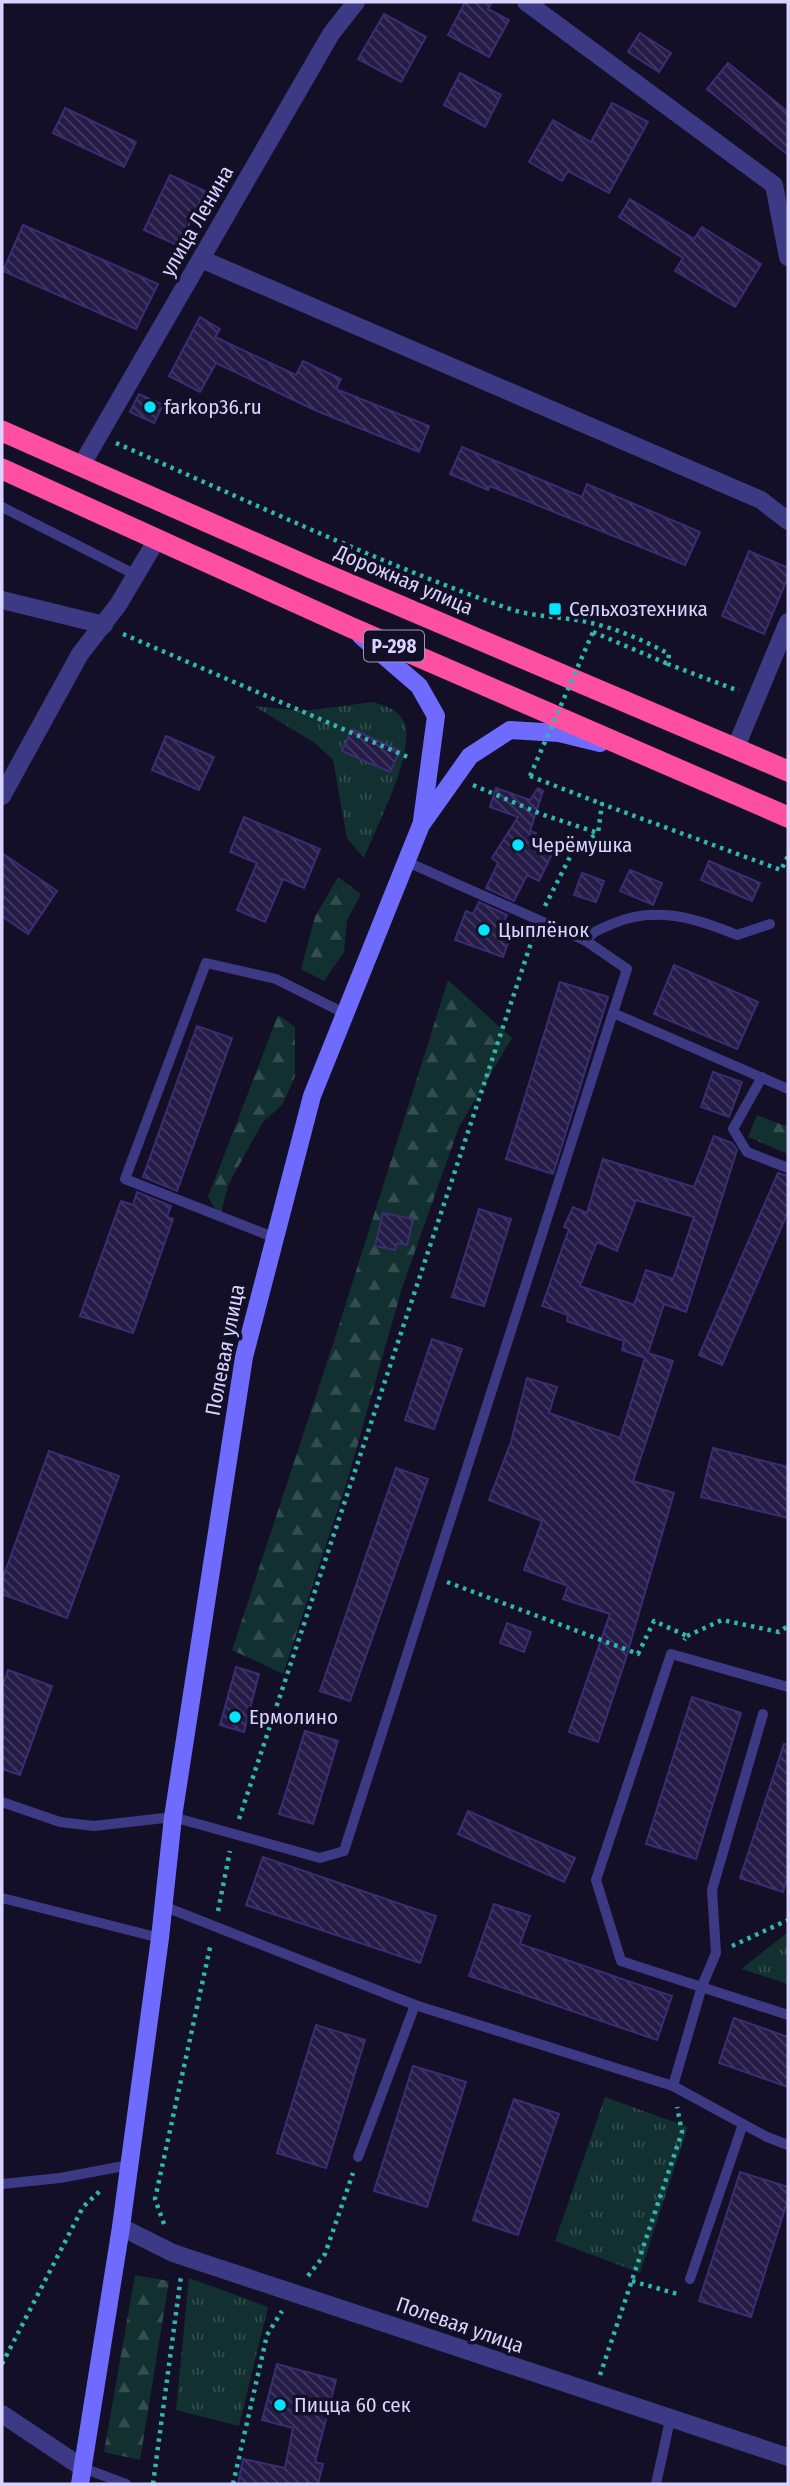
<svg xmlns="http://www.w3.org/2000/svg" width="790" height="2486" font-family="'Fira Sans Condensed',sans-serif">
  <defs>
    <pattern id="grass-tufts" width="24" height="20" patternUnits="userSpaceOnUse" patternTransform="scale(1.75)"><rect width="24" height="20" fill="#12302f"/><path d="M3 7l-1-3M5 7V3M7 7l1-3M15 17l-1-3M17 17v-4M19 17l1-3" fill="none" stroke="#344d4e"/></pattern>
    <pattern id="forest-firs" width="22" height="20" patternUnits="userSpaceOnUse" patternTransform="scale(1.75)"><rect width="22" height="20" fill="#12302f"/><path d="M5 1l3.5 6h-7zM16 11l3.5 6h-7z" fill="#344d4e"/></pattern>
    <pattern id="building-back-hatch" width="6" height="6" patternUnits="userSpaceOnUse" patternTransform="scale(1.75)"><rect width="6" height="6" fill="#241b47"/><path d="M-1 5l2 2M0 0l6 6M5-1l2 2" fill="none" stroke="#433b63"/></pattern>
  </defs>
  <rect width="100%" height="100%" fill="#130f26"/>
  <g fill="url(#grass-tufts)">
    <path d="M 373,702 C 386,706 398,709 404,722 C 417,749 375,830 364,858 L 347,838 L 333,760 L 315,743 L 254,706 L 304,711 Z"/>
    <polygon points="788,1932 788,1984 741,1969"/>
    <polygon points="605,2097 688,2127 640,2273 555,2241"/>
    <polygon points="189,2278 268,2307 239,2426 176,2410"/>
  </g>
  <g fill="url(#forest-firs)">
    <polygon points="338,877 361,894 347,920 344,952 324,981 301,969 315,917"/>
    <polygon points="448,980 512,1038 459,1127 402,1288 347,1482 283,1674 232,1650 335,1338"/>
    <polygon points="278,1015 295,1027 295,1076 283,1104 263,1122 228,1185 220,1217 208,1197"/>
    <polygon points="757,1115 788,1127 788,1154 748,1137"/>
    <polygon points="135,2275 169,2281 140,2460 104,2452"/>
  </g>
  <g fill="url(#building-back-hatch)" stroke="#3b2d73" stroke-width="2" fill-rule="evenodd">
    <polygon points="465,2 492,2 488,9 509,20 489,57 448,35"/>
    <polygon points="384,14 426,37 401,82 358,59"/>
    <polygon points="640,33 671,53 659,72 628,52"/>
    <polygon points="728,63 788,112 788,155 707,89"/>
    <polygon points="460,73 501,95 485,127 444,105"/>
    <polygon points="612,103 648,122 609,193 568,171 562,181 529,162 553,120 591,142"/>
    <polygon points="65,108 136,142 124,167 53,133"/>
    <polygon points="170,175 205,191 179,246 144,230"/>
    <polygon points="630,199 694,239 702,227 761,264 735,307 675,271 683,258 619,217"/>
    <polygon points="23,225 158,284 136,329 3,271"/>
    <polygon points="200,317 220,329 215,337 296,375 303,361 341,379 336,389 429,426 419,452 317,411 216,363 200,392 169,376"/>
    <polygon points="139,394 163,405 154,423 130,412"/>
    <polygon points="462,447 582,497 587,484 700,532 685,565 490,486 488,490 450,474"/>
    <polygon points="749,551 788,568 788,577 764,634 722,616"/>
    <polygon points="352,729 400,751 390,772 342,751"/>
    <polygon points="166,736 214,757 199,790 152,770"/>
    <polygon points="496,788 530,800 538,788 543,791 530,831 536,833 533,841 553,852 539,881 527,875 514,901 486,888 498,863 492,858 518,817 490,807"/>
    <polygon points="244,817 320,849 304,888 283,879 265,922 237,910 257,863 230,852"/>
    <polygon points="2,853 57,891 28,934 2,916"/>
    <polygon points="709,861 760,883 752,901 701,880"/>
    <polygon points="630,870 662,883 653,905 620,891"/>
    <polygon points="582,873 604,881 596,902 574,895"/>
    <polygon points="479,902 507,915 502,925 513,929 503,957 455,940 466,911 473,914"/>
    <polygon points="674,965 758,1002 737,1049 654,1014"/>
    <polygon points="560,982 608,997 553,1174 506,1159"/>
    <polygon points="197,1026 232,1038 177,1191 143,1177"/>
    <polygon points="713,1072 742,1082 729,1117 701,1107"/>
    <path d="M 714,1136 L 732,1143 L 737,1150 L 686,1312 L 664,1304 L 648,1353 L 673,1361 L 633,1481 L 674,1493 L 625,1661 L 598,1742 L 569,1732 L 610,1614 L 563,1599 L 568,1586 L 524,1570 L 542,1521 L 489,1500 L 511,1442 L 527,1378 L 557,1387 L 549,1413 L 620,1438 L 645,1358 L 622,1350 L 624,1341 L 567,1321 L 568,1315 L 542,1306 L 569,1229 L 564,1227 L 573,1207 L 587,1213 L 603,1159 L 694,1187 ZM 636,1200 L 694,1217 L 673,1279 L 646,1270 L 634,1305 L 580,1286 L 597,1242 L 617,1251 Z"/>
    <polygon points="778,1173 788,1176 788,1212 722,1365 699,1355"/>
    <polygon points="137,1192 171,1206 167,1217 173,1219 133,1333 80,1316 121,1201 133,1205"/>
    <polygon points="479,1209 511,1219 484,1306 452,1297"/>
    <polygon points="383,1213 413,1219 407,1245 397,1243 395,1250 375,1246"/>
    <polygon points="432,1339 462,1349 434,1429 405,1420"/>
    <polygon points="713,1448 788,1467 788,1518 701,1497"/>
    <polygon points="49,1451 119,1476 67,1618 2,1594 2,1580"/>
    <polygon points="396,1468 428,1479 350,1701 320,1691"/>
    <polygon points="507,1623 531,1632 524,1652 500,1643"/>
    <polygon points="236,1667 259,1674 244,1732 220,1725"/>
    <polygon points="8,1670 52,1686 20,1775 2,1769 2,1688"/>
    <polygon points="692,1697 741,1713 696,1859 646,1844"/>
    <polygon points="305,1731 338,1741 313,1824 279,1814"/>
    <polygon points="784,1744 788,1745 788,1875 783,1892 740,1878"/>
    <polygon points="468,1811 575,1858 564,1882 458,1834"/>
    <polygon points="263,1857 436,1916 420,1963 246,1905"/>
    <polygon points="494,1904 530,1916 520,1944 672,1996 657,2040 469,1976"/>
    <polygon points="734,2018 788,2037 788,2087 719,2063"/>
    <polygon points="316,2025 365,2040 326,2168 277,2153"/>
    <polygon points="413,2066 466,2082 427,2207 374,2191"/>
    <polygon points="514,2099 559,2114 518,2235 473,2220"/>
    <polygon points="740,2172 788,2187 788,2199 751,2317 699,2301"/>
    <polygon points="277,2364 336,2380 315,2462 323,2464 318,2484 238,2484 243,2459 285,2468 293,2428 262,2420"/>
  </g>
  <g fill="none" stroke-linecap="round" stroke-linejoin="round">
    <g stroke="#2fb8b0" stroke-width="4.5" stroke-dasharray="3.5 5" stroke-linecap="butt">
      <path d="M 116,443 C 246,500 374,561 507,608 C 535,618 563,616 591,623 C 618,629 645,641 669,654 L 668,664 L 739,691"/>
      <polyline points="593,632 668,664"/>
      <polyline points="123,634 410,758"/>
      <polyline points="530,776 602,804"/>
      <polyline points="473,785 541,814 598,833 602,804 781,870 788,856"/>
      <polyline points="545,906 574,849 598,833"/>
      <polyline points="447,1582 638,1654 654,1621 687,1636 684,1640"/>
      <polyline points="687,1636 722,1620 779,1632 788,1626"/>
      <polyline points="239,1819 533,937"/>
      <polyline points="218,1911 230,1851"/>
      <polyline points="732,1946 788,1920"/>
      <polyline points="164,2224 155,2199 211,1943"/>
      <polyline points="308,2276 325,2254 353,2173"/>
      <polyline points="632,2281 681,2295"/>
      <polyline points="2,2364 83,2207 101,2190"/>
      <polyline points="600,2375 682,2132 677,2107"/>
      <polyline points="153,2484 181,2276"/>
      <polyline points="233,2484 267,2335 282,2311"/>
    </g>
    <g stroke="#3d3a85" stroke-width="10">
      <polyline points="2,507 136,575"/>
      <path d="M 586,941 C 592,931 601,929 612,924 C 654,905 696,918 737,935 L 770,924"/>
      <polyline points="613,1013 788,1089"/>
      <polyline points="762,1077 733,1129 747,1152 788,1168"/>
      <polyline points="273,1237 125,1179 206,963 276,979 344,1013"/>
      <polyline points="788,1687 671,1654 596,1880 621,1961 788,2015"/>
      <polyline points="2,1802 60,1822 94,1826 173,1817 320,1858 344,1851 627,969 586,941 405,861"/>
      <polyline points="2,1898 160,1938"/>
      <polyline points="163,1906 415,2005 673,2086 767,2137 788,2145"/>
      <polyline points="673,2086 702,1986 716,1953 712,1890 763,1714"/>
      <polyline points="358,2157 415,2005"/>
      <polyline points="2,2184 60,2178 129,2165"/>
      <polyline points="690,2279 743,2124"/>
      <polyline points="83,2468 126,2484"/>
      <polyline points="656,2484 670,2420"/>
    </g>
    <g stroke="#3d3a85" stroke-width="18">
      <polyline points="526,2 774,185 788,257"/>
      <polyline points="201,259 761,500 788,521"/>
      <polyline points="81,466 331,34 356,2"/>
      <polyline points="2,600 104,625"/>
      <polyline points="736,747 788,622"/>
      <polyline points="2,796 80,654 118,605 156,541"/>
      <polyline points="121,2227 173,2253 788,2457"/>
      <polyline points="2,2414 83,2468"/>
    </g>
    <g stroke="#6f6bff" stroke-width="18">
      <polyline points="361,636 419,686 436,716 422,821"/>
      <polyline points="80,2484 121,2227 160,1938 173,1817 244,1357 312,1096 421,825 470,756 510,730 559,733 600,743"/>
    </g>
    <g stroke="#ff4fa3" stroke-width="21">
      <polyline points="2,431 316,570 788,771"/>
      <polyline points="2,469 350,627 788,817"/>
    </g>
    <polyline stroke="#2fb8b0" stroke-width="4.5" stroke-dasharray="3.5 5" stroke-linecap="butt" points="530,776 593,632"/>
  </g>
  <g fill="#00e5ff" stroke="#130f26" stroke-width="2.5">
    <circle cx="150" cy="407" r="7"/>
    <rect x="548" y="602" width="14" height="14" rx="3.5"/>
    <circle cx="518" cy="845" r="7"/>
    <circle cx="484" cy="930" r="7"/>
    <circle cx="235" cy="1717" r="7"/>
    <circle cx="280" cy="2405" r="7"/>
  </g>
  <g text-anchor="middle" stroke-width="7" stroke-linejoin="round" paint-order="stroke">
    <rect fill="#130f26" stroke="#9e99be" stroke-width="2" x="364" y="630.5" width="60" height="31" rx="5"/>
    <g font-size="19" font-weight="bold" fill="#d9d4ff">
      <text x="394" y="653">Р-298</text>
    </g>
    <g font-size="21" fill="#d9d4ff" stroke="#130f26">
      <text transform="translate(197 221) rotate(-60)" y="7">улица Ленина</text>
      <text transform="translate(404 580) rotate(23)" y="7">Дорожная улица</text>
      <text transform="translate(225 1350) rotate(-79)" y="7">Полевая улица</text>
      <text transform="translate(460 2325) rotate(19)" y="7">Полевая улица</text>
    </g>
    <g font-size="21" fill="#d9d4ff" stroke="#130f26" text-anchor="start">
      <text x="164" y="414">farkop36.ru</text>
      <text x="569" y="616">Сельхозтехника</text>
      <text x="532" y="852">Черёмушка</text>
      <text x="498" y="937">Цыплёнок</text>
      <text x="249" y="1724">Ермолино</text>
      <text x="294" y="2412">Пицца 60 сек</text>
    </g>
  </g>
  <rect width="790" height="2486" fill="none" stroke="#d9d4ff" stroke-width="7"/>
</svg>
